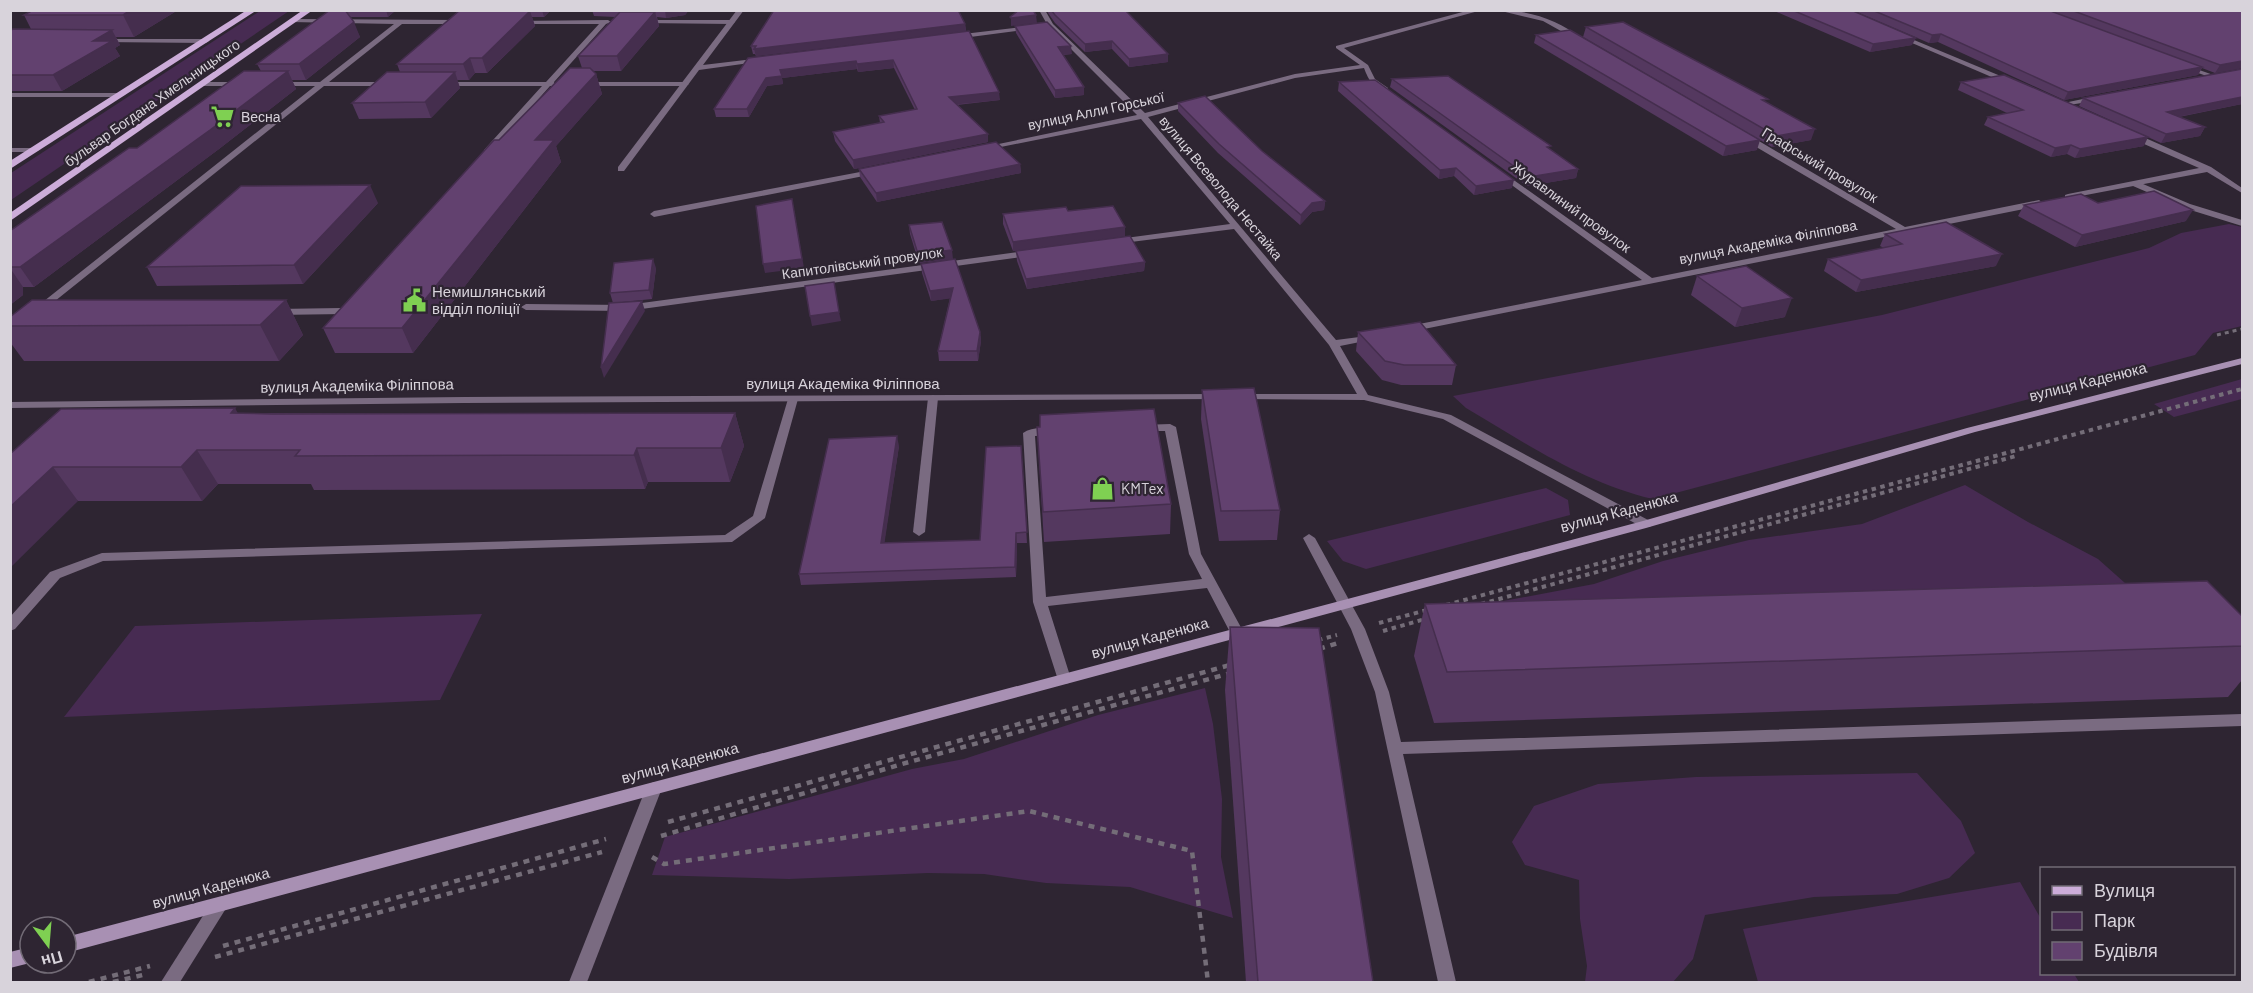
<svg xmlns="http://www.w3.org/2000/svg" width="2253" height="993" font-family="Barlow,sans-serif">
  <rect width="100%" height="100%" fill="#2e2532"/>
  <g fill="#472b52">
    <polygon points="260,11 289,11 11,200 11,173"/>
    <path d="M 2229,224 L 2242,227 L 2242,326 L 2213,333 L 2195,355 L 1653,499 C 1584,483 1527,444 1466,408 L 1453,396 L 1882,315 L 2149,248 L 2181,233 Z"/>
    <polygon points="2242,379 2242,399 2174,417 2154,404"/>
    <polygon points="1965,485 2028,522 2098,559 2143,599 1491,631 1498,602 1594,584 1663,561 1749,540 1862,524"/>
    <polygon points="1546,488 1568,500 1570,515 1366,569 1343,561 1327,541"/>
    <polygon points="482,614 440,700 64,717 135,626"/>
    <polygon points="1205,688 1213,724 1222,799 1221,857 1233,918 1130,887 1046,883 984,874 928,873 789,879 652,875 665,837 912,769 964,759 1098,715"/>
    <polygon points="1917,773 1961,821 1975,853 1949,878 1897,894 1814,897 1705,915 1693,959 1673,982 1585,982 1587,966 1580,919 1579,880 1525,865 1512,842 1534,806 1598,784 1696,777"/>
    <polygon points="2020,882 2041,919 2042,974 2074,974 2079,982 1758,982 1743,929"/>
  </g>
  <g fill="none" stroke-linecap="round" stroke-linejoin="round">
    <polyline stroke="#746d78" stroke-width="3" stroke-dasharray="4 4" stroke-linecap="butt" points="2217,335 2242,329"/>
    <g stroke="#746d78" stroke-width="4" stroke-dasharray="4.5 4.5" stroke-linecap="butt">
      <polyline points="1481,604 2016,456"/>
      <polyline points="1446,605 2242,389"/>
      <polyline points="1379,623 1427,610"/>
      <polyline points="1383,631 1425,619"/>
      <polyline points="1318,640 1337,635"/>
    </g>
    <g stroke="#746d78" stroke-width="4.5" stroke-dasharray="6 6" stroke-linecap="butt">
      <polyline points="1319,649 1338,643"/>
      <polyline points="668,822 1230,665"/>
      <polyline points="661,836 902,764 1231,673"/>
      <polyline points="652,857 664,864 1029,811 1192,851 1208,982"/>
      <polyline points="223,946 606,839"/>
      <polyline points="215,957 602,852"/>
      <polyline points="89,982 150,966"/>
      <polyline points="113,982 147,974"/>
    </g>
    <g fill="#7a6b81" fill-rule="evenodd">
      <polygon points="293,19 461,20 464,22 461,24 402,24 329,82 393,82 393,86 324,86 40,313 34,313 34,309 315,86 276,86 276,82 320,82 394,24 291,22 291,20"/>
      <polygon points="643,20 732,20 735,22 732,24 641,23 641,21"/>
      <polygon points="515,21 608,20 611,22 606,24 554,82 555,86 550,86 490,154 484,154 484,150 542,86 441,86 441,82 546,82 599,24 517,24 515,23"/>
      <polygon points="102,39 206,39 209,41 206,43 100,42 99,41"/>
      <polygon points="201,82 243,82 247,84 243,86 201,86"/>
      <polygon points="582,82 685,82 689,84 685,86 582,86"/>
      <polygon points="10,93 120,93 124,95 120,97 10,97"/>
      <polygon points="10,148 35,148 39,150 35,152 10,152"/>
      <polygon points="2136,181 2190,204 2242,220 2242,226 2184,208 2133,186 2132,184"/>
      <polygon points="351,300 356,303 347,313 344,314 276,315 271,312 276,309 341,308 348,301"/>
      <polygon points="933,395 938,398 925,532 919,536 913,532 928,398"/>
      <polygon points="793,396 798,399 765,518 732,542 103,561 60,578 15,629 10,631 10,617 50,572 102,553 725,535 753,516 788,399"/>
      <path d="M 1170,424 L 1176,427 L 1201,554 L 1244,633 L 1242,636 L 1232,636 L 1207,588 L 1048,606 L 1071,679 L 1069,683 L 1064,684 L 1059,683 L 1033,602 L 1023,433 C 1031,427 1050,426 1058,432 L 1052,435 L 1035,436 L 1046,597 L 1202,579 L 1189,554 L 1165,431 L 1141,431 L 1135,428 L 1141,425 Z"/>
      <polygon points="1309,534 1315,538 1365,629 1389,692 1401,742 2242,714 2242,726 1403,754 1456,982 1438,982 1375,692 1351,629 1303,538"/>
      <polygon points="654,782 659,784 662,788 587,982 569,982 646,788 649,784"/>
      <polygon points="219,898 225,900 227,905 225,910 180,982 161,982 213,900"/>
    </g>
    <g fill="#7a6b81" fill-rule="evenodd">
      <polygon points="737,10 744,10 703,65 762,58 765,60 764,61 699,70 624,171 618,171 618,167"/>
      <path d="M 1039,10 L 1045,10 L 1053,24 L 1145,113 L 1295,74 L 1360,65 L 1336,48 L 1336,46 L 1470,10 L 1482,10 L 1344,48 L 1368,65 L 1375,79 L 1388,88 L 1388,92 C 1375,92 1368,79 1364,68 L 1295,78 L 1148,117 L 1336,340 L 1375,335 L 1375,339 L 1340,346 L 1368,395 L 1451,415 L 1650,521 L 1652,524 L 1650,527 L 1642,527 L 1443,419 L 1364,400 L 1238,399 L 1237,397 L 1238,395 L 1242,394 L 1357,394 L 1329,345 L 1234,229 L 1115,244 L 1115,240 L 1118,239 L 1230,224 L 1141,119 L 981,151 L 980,149 L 984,147 L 1137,115 L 1048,26 Z"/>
      <path d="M 1497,10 C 1528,10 1558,19 1582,39 L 1577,40 L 1543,21 Z"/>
      <polygon points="1030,26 1032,27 1032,29 955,39 952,37 955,35"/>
      <polygon points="1898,35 1902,35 2015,82 2008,84 1898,37"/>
      <polygon points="2184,66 2188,66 2219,77 2215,79 2184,68"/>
      <polygon points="2097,96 2101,98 2100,100 2063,106 2059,104"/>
      <polygon points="2128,133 2134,133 2211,167 2242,188 2242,193 2207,172 2065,199 2065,195 2068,194 2199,168 2128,137"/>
      <polygon points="1741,134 1747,134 1905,227 2039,200 2043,203 2039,206 1409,332 1404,329 1409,326 1642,280 1498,175 1498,171 1501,171 1652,278 1896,229 1741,138"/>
      <polygon points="876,169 880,171 879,173 654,217 650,214 654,211"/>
      <polygon points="1033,250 1038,253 1036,255 627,311 526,310 521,307 526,304 627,305"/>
      <polygon points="1218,394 1222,395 1223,397 1222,399 464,403 10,408 10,402 464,397"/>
    </g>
    <g fill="#a890b3" fill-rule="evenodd">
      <polygon points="2242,358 2242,364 1975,432 1646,528 66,953 66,937 1643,521 1967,428"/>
      <polygon points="30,947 30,963 10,968 10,952"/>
    </g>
    <g fill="#ccacd9" fill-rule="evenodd">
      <polygon points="247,10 257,10 10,169 10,161"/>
      <polygon points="303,10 313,10 10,221 10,213"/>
    </g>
  </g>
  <g fill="#54385f">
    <polygon points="178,10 134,37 116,37 120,45 115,48 120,56 62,91 10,91 10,31 31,29 24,15"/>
    <polygon points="330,10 396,10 388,17 350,17 360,37 306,80 292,80 296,89 219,149 34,287 23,287 23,295 10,305 10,231 137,148 261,71 257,64"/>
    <polygon points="472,10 551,10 544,17 532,17 535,26 487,73 475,73 469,80 457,80 460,88 431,118 359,119 352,103 400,72 397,64"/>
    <polygon points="592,10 689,10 685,15 666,18 657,17 659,26 621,71 593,71 596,74 602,94 556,146 561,162 413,353 335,353 323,328 499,140 582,68 578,56 615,17 594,16"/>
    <polygon points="1046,10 1125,10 1168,54 1168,62 1129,67 1112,49 1085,52 1055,23"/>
    <polygon points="1772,10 1851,10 1912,45 1870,52"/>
    <polygon points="1852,10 2242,10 2242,68 2215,73 2202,68 2198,75 2064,100 1938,42 1929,43"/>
    <polygon points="965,24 966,31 756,56 755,54 753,54 751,46"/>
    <polygon points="1015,26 1072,54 1063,55 1084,87 1084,95 1055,98 1016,33"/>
    <polygon points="1586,27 1767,103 1811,140 1772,147 1583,37"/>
    <polygon points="969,31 1000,100 957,105 988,142 854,169 835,141 833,132 880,123 879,116 915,110 894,68 858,72 857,69 782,78 783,84 767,86 749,117 716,117 714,109 748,58"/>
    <polygon points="1536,35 1757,150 1723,156 1534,43"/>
    <polygon points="1392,79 1578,169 1576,178 1527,186 1390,87"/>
    <polygon points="1339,82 1512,188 1474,195 1454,176 1439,179 1338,91"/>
    <polygon points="1961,82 2144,146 2075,158 2067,154 2051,157 1984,125 1988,117 2007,113 1958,90"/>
    <polygon points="2083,98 2242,104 2179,117 2205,127 2200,136 2161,143 2079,106"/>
    <polygon points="1178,103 1262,151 1325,201 1324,210 1312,212 1300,225 1218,153 1178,111"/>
    <polygon points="1020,164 1021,173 877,202 860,177 859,169"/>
    <polygon points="378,203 303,284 157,286 147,267"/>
    <polygon points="2098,203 2186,221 2075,247 2018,216 2024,205"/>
    <polygon points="1068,211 1125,236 1013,251 1003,224 1003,214"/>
    <polygon points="909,225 953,259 919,263 910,234"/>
    <polygon points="1885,234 1996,266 1856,292 1824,271 1828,259 1884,248 1880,246"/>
    <polygon points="1016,251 1145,262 1144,271 1027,289 1017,261"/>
    <polygon points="921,264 980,332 981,341 978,361 939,361 938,351 950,298 931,301 922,273"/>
    <polygon points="656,268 652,299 613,303 610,293"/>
    <polygon points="1697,276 1785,317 1735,327 1691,295"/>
    <polygon points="286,300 303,335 279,361 24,361 10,342 10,317"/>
    <polygon points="1358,332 1456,365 1452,385 1401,385 1382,380 1356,351"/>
    <polygon points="1202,390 1280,510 1277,540 1219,541 1201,419"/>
    <polygon points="238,413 735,413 744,446 730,482 648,482 645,489 314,490 311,484 218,484 202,501 78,501 10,454"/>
    <polygon points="1037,427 1171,504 1170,534 1044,542"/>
    <polygon points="899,446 884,543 980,540 1021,446 1027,543 1017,543 1016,577 801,585 799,574"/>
    <polygon points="1425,604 2242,616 2242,680 2228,697 1434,723 1414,656"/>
    <polygon points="1230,627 1373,982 1246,982 1225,690"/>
  </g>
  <g fill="#452e4e">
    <polygon points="131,10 178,10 134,37 123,15"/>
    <polygon points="386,10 396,10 388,17"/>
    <polygon points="542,10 551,10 544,17"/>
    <polygon points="665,10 689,10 685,15 666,18"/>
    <polygon points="530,11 535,26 487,73 482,58"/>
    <polygon points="655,12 659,26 621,71 617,56"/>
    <polygon points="1036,15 1037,23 1011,26 1011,18"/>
    <polygon points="354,22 360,37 306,80 299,64"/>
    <polygon points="965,24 966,31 756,56 754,49"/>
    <polygon points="112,30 120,45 115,48 120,56 62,91 53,75 93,41"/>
    <polygon points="1941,34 1938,42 1929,43 1932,35"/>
    <polygon points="1916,38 1912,45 1870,52 1873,44"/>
    <polygon points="1112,41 1112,49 1085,52 1085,44"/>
    <polygon points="1071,46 1072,54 1058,55 1058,47"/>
    <polygon points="1168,54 1168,62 1129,67 1129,59"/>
    <polygon points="470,58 475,73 469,80 463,64"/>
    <polygon points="893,60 894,68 858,72 857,64"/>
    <polygon points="856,61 857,69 782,78 783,84 767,86 749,117 747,109 766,78 780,70"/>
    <polygon points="2242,61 2242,68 2215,73 2220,65"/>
    <polygon points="2202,67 2198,75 2064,100 2068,92"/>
    <polygon points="288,71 296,89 219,149 34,287 20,267"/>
    <polygon points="455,72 460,88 431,118 425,102"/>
    <polygon points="596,74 602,94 556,146 561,162 413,353 402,328 535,140"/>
    <polygon points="1084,87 1084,95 1055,98 1055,90"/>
    <polygon points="999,92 1000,100 950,105 949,97"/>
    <polygon points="2242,97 2242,104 2162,120 2167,112"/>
    <polygon points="2205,127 2200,136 2161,143 2166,134"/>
    <polygon points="1815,129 1811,140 1772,147 1776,136"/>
    <polygon points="988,134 988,142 854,169 853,160"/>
    <polygon points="2148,137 2144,146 2075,158 2080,149"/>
    <polygon points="1760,140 1757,150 1723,156 1726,146"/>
    <polygon points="2071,145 2067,154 2051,157 2055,148"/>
    <polygon points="1020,164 1021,173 877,202 876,193"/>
    <polygon points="1456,168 1454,176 1439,179 1440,170"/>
    <polygon points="1578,169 1576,178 1527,186 1529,177"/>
    <polygon points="1514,180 1512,188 1474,195 1476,186"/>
    <polygon points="370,185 378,203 303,284 294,265"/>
    <polygon points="792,199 804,268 765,273 763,264"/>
    <polygon points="1325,201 1324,210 1312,212 1300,225 1301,215 1312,203"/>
    <polygon points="2193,210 2186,221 2075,247 2082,235"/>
    <polygon points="1125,227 1125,236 1013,251 1013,242"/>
    <polygon points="952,250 953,259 919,263 918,254"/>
    <polygon points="2002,254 1996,266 1856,292 1861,280"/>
    <polygon points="653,259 656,268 652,299 649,290"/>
    <polygon points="1145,262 1144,271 1027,289 1026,279"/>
    <polygon points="10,268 23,287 23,295 10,305"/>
    <polygon points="953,288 954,298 931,301 930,291"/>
    <polygon points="1792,298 1785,317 1735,327 1742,308"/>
    <polygon points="286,300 303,335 279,361 260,325"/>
    <polygon points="642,301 645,311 604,378 601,368"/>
    <polygon points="839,312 841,321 812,326 810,316"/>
    <polygon points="980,332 981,341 978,361 977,351"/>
    <polygon points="235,408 254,442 231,413"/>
    <polygon points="735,413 744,446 730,482 721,448"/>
    <polygon points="897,436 899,446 883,553 881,543"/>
    <polygon points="637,448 648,482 645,489 634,455"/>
    <polygon points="197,450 218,484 202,501 181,467"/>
    <polygon points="53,467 78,501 10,568 10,507"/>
    <polygon points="1016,533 1017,543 1016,577 1015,567"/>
  </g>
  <g fill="#62416f" stroke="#452e4e" stroke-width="1.5">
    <polygon points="33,10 131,10 123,15 24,15"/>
    <polygon points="330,10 345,10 354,22 299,64 257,64"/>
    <polygon points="774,10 958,10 965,24 754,49 756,46 751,46"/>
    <polygon points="1019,10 1033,10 1036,15 1011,18 1010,17"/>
    <polygon points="1051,10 1125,10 1168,54 1129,59 1112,41 1085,44 1055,15"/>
    <polygon points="1792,10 1851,10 1916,38 1873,44"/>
    <polygon points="1872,10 2048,10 2202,67 2068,92 1941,34 1932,35"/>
    <polygon points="2071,10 2242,10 2242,61 2220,65"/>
    <polygon points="459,11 530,11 482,58 470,58 463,64 397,64"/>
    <polygon points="620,12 655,12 617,56 578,56"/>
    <polygon points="1047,22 1071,46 1058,47 1084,87 1055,90 1015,26"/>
    <polygon points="1623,22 1768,99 1762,100 1815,129 1776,136 1586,27"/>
    <polygon points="13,29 112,30 93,41 112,41 53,75 10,75 10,31"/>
    <polygon points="1570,30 1760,140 1726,146 1536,35"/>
    <polygon points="969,31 999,92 949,97 988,134 853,160 833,132 884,122 879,116 917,109 893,60 857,64 856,61 780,70 782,76 766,78 747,109 714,109 748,58"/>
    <polygon points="570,68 590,68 596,74 535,140 554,140 402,328 323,328 494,140 499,140"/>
    <polygon points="2242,69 2242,97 2167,112 2205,127 2166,134 2083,98"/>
    <polygon points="244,71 288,71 210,130 20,267 10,267 10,231 129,148 137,148"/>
    <polygon points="387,72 455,72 425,102 352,103"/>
    <polygon points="2004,75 2148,137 2080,149 2071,145 2055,148 1988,117 2023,110 1961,82"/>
    <polygon points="1448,76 1551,146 1547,147 1578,169 1529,177 1392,79"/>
    <polygon points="1375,80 1514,180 1476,186 1456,168 1440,170 1339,82"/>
    <polygon points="1205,96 1262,151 1325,201 1312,203 1301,215 1219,144 1178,103"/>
    <polygon points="996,142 1020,164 876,193 859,169"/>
    <polygon points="370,185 294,265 147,267 241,186"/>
    <polygon points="2154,191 2193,210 2082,235 2024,205 2081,194 2098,203"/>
    <polygon points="792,199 802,259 763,264 756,206"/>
    <polygon points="1113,206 1125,227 1013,242 1003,214 1066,207 1068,211"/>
    <polygon points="942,222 952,250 918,254 909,225"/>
    <polygon points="1946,222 2002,254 1861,280 1828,259 1902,244 1885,234"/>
    <polygon points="1130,236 1145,262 1026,279 1016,251"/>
    <polygon points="653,259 649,290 610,293 614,263"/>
    <polygon points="955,259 980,332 977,351 938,351 953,288 930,291 921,264"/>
    <polygon points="1746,266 1792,298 1742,308 1697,276"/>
    <polygon points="834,282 839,312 810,316 805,286"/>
    <polygon points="32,300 286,300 260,325 10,326 10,317"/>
    <polygon points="642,301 601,368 609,303"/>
    <polygon points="1420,322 1456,365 1404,365 1385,361 1358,332"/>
    <polygon points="1254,388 1280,510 1221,511 1202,390"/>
    <polygon points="235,408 231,413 272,414 735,413 721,448 637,448 634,455 295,456 300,450 197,450 181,467 53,467 10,507 10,454 61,409"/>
    <polygon points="1154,409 1171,504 1043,512 1037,427 1040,427 1040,415"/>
    <polygon points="897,436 881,543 980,540 986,447 1021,446 1027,532 1016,533 1015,567 799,574 829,439"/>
    <polygon points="2207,581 2242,616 2242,646 1447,672 1425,604"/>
    <polygon points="1230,627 1319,628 1373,982 1258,982"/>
  </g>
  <defs>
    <symbol id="supermarket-bare" viewBox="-9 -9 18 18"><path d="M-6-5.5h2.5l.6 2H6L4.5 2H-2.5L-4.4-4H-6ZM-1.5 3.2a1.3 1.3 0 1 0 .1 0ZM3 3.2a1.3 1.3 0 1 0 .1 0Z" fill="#7fd052" stroke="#2e2532" stroke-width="2.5" paint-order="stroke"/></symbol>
    <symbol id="civic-bare" viewBox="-9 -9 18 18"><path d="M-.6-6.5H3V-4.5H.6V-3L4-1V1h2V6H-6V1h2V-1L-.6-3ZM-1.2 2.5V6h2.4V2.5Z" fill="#7fd052" stroke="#2e2532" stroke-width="2.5" paint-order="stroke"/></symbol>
    <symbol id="shop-bare" viewBox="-9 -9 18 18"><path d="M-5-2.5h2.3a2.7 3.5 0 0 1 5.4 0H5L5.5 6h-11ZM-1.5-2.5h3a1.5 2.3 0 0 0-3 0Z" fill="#7fd052" stroke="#2e2532" stroke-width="2.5" paint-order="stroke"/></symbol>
  </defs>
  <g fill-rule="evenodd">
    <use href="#supermarket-bare" x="206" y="100" width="33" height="33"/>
    <use href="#civic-bare" x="398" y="284" width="33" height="33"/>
    <use href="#shop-bare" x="1086" y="472" width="33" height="33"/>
  </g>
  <g text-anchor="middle" stroke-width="4.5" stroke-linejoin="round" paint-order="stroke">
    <g font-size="14" fill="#d8d3db" stroke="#2e2532">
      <text transform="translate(152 103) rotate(-35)" y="5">бульвар Богдана Хмельницького</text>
      <text transform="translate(1096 111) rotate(-12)" y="5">вулиця Алли Горської</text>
      <text transform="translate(1820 165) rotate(31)" y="5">Графський провулок</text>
      <text transform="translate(1221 188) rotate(50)" y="5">вулиця Всеволода Нестайка</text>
      <text transform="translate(1571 207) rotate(36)" y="5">Журавлиний провулок</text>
      <text transform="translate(1768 242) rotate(-11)" y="5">вулиця Академіка Філіппова</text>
      <text transform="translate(862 263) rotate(-8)" y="5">Капитолівський провулок</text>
    </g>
    <g font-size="14" fill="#d8d3db" stroke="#2e2532" text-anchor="start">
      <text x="241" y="122">Весна</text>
    </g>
    <g font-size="15" fill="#d8d3db" stroke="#2e2532" text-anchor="start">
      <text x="432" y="297">Немишлянський<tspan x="432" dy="17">відділ поліції</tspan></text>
      <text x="1121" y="494">KMTex</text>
    </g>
    <g font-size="15" fill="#d8d3db" stroke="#2e2532">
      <text transform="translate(2088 382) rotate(-14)" y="5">вулиця Каденюка</text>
      <text x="843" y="389">вулиця Академіка Філіппова</text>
      <text transform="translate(357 386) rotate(-1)" y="5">вулиця Академіка Філіппова</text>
      <text transform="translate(1619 512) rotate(-15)" y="5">вулиця Каденюка</text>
      <text transform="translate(1150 638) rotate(-15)" y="5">вулиця Каденюка</text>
      <text transform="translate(680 763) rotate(-15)" y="5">вулиця Каденюка</text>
      <text transform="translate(211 888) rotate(-15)" y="5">вулиця Каденюка</text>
    </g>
  </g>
  <rect width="2253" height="993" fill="none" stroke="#d8d3db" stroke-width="24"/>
  <rect x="2040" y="867" width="195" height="108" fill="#2e2532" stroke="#726b76" stroke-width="1.5"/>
  <rect x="2052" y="886" width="30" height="9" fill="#ccacd9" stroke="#726b76" stroke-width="1.5"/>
  <text x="2094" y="897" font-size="18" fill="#d8d3db">Вулиця</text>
  <rect x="2052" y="912" width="30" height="18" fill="#472b52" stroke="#726b76" stroke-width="1.5"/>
  <text x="2094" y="927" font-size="18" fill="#d8d3db">Парк</text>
  <rect x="2052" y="942" width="30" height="18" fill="#62416f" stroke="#726b76" stroke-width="1.5"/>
  <text x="2094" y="957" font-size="18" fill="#d8d3db">Будівля</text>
  <g transform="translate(48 945) rotate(164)"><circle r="28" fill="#2e2532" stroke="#726b76" stroke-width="1.5"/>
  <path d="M0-4.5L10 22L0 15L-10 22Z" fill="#7fd052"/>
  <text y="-9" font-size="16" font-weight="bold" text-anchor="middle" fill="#d8d3db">Пн</text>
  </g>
</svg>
